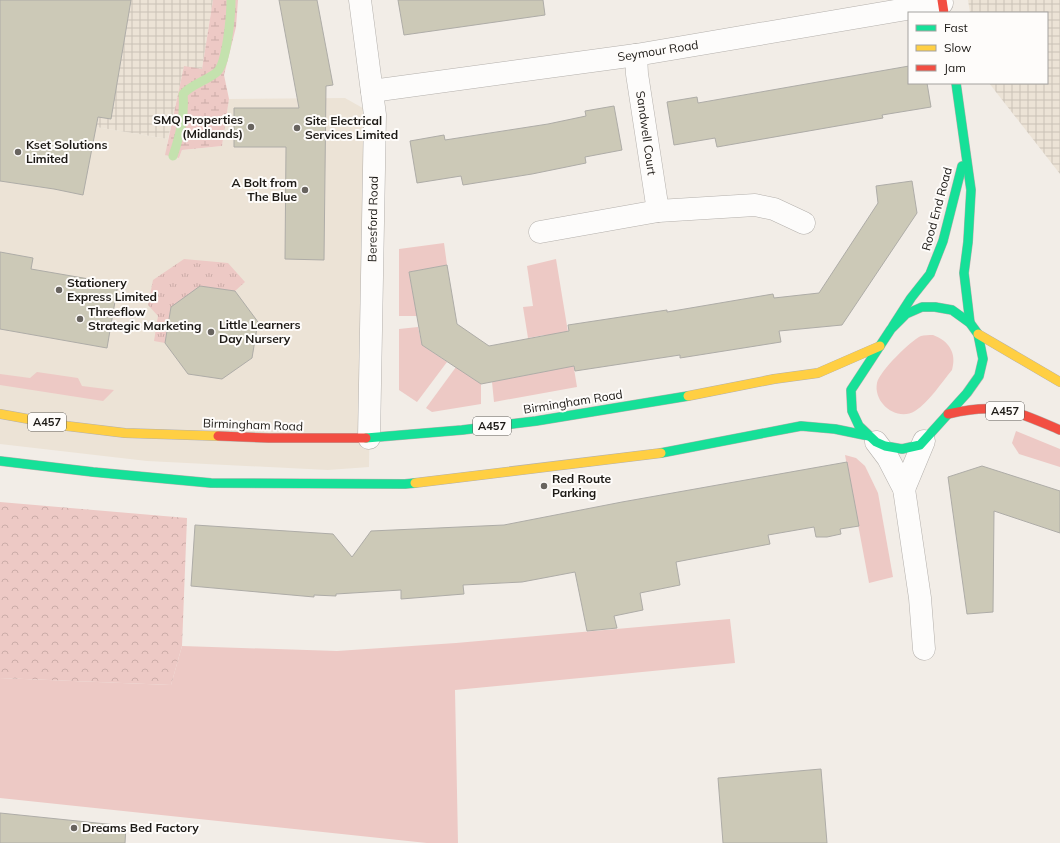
<svg xmlns="http://www.w3.org/2000/svg" width="1060" height="843" font-family="Mulish,sans-serif">
  <defs>
    <pattern id="industrial-grid" width="8" height="8" patternUnits="userSpaceOnUse"><rect width="8" height="8" fill="#ece3d6"/><path d="M0 4h8M4 0v8" fill="none" stroke="#cac2b7"/></pattern>
    <pattern id="forest-crowns" width="20" height="18" patternUnits="userSpaceOnUse"><rect width="20" height="18" fill="#edc9c5"/><path d="M2 6a3 3 0 1 1 6 0M12 15a3 3 0 1 1 6 0" fill="none" stroke="#cbaca8"/></pattern>
    <pattern id="wetland-marsh" width="20" height="14" patternUnits="userSpaceOnUse"><rect width="20" height="14" fill="#edc9c5"/><path d="M1 5h8M5 5V1M11 12h8M15 12V8" fill="none" stroke="#cbaca8"/></pattern>
    <pattern id="park-tufts" width="24" height="20" patternUnits="userSpaceOnUse"><rect width="24" height="20" fill="#edc9c5"/><path d="M3 7l-1-3M5 7V3M7 7l1-3M15 17l-1-3M17 17v-4M19 17l1-3" fill="none" stroke="#cbaca8"/></pattern>
  </defs>
  <rect width="100%" height="100%" fill="#f2ede7"/>
  <polygon fill="#ece3d6" points="345,98 375,115 369,467 328,470 147,461 0,444 0,111 168,139 166,154 179,158 182,150 222,146 229,99"/>
  <g fill="url(#industrial-grid)">
    <polygon points="0,0 213,0 202,69 184,67 168,139 0,111"/>
    <polygon points="968,0 1060,0 1060,174 989,83 1047,83 1047,13 970,13"/>
  </g>
  <g fill="#edc9c5">
    <polygon points="444,243 447,265 409,272 417,316 399,316 399,249"/>
    <polygon points="556,259 577,387 494,402 492,382 552,370 545,335 528,338 523,307 533,306 527,266"/>
    <polygon points="418,327 422,345 447,362 417,402 399,390 399,329"/>
    <path d="M 933,335 C 949,341 957,353 952,370 C 942,382 929,402 915,411 C 897,422 873,403 877,383 C 879,372 911,340 921,336 C 924,335 929,335 933,335 Z"/>
    <polygon points="456,367 481,384 481,404 432,412 426,408"/>
    <polygon points="37,372 78,378 82,386 114,390 103,401 0,385 0,374 30,378"/>
    <polygon points="1016,431 1060,449 1060,467 1019,454 1012,443"/>
    <polygon points="845,455 856,458 865,466 878,493 893,577 869,583"/>
    <polygon points="730,619 735,663 455,690 458,843 427,843 0,798 0,678 171,685 182,646 337,651 456,643"/>
  </g>
  <polygon fill="url(#forest-crowns)" points="0,502 187,518 182,646 171,685 0,678"/>
  <polygon fill="url(#wetland-marsh)" points="213,0 238,0 236,27 224,75 229,99 222,146 182,150 179,158 165,155 184,66 202,69"/>
  <polygon fill="url(#park-tufts)" points="184,259 228,263 245,282 235,291 171,307 165,343 154,341 158,316 148,305 153,280"/>
  <g fill="none" stroke-linecap="round" stroke-linejoin="round">
    <path stroke="#c4e2ae" stroke-width="9" d="M 173,156 C 180,135 185,116 183,94 C 192,84 206,81 217,72 C 227,63 231,14 231,0"/>
  </g>
  <g fill="#ccc9b7" stroke="#aeaca7">
    <polygon points="0,0 131,0 111,119 98,117 83,195 54,189 0,181"/>
    <polygon points="279,0 317,0 333,85 326,86 324,260 285,259 286,147 234,147 234,108 299,108"/>
    <polygon points="398,0 543,0 545,15 404,35"/>
    <polygon points="909,66 909,83 927,83 931,107 882,115 883,118 717,147 715,138 674,145 667,102 697,97 698,103"/>
    <polygon points="614,106 622,150 585,157 586,163 532,174 463,185 461,176 417,183 410,141 444,135 445,140 548,124 586,116 585,111"/>
    <polygon points="912,181 917,213 842,325 779,331 781,342 680,358 680,355 575,371 574,366 481,384 422,345 409,272 447,265 457,324 489,346 569,331 568,325 667,310 667,312 773,294 774,298 819,293 878,203 876,186"/>
    <polygon points="0,252 33,258 31,269 118,284 107,348 0,329"/>
    <polygon points="200,286 235,291 258,322 252,358 222,379 188,374 165,343 171,307"/>
    <polygon points="847,462 859,526 840,529 841,534 827,537 816,537 814,527 768,535 770,544 676,562 680,585 640,593 643,610 614,616 617,628 587,631 575,572 522,582 463,585 464,594 401,599 401,590 336,594 336,596 314,595 314,597 191,586 195,525 333,534 352,557 371,531 504,525 622,502"/>
    <polygon points="982,466 1060,491 1060,533 994,511 993,612 967,614 948,477"/>
    <polygon points="821,769 827,843 723,843 718,778"/>
    <polygon points="0,813 126,826 125,843 0,843"/>
  </g>
  <g fill="none" stroke-linecap="round" stroke-linejoin="round">
    <defs>
      <g id="street">
        <polyline points="360,0 375,115 369,438"/>
        <polyline points="636,55 637,74 658,211"/>
        <polyline points="372,91 636,55 942,3"/>
        <polyline points="540,232 658,211 755,205 774,209 804,223"/>
        <polyline points="876,442 888,458 904,489 920,598 924,649"/>
        <polyline points="904,489 924,441"/>
      </g>
      <g id="fast">
        <polyline points="956,83 971,190 968,242 964,273 970,323"/>
        <polygon points="922,307 935,307 952,310 970,323 978,334 983,359 979,376 967,393 920,445 902,449 885,446 876,442 859,426 852,411 851,390 891,329 906,314"/>
        <polyline points="893,326 911,298 930,274 943,241 962,166"/>
        <polyline points="366,438 462,430 536,421 688,396"/>
        <polyline points="661,453 801,426 835,429 869,436"/>
        <polyline points="0,461 93,472 211,483 405,484 415,483"/>
      </g>
      <g id="slow">
        <polyline points="978,334 1060,382"/>
        <polyline points="688,396 774,379 818,373 880,346"/>
        <polyline points="0,414 67,426 125,433 218,436"/>
        <polyline points="415,483 661,453"/>
      </g>
      <g id="jam">
        <polyline points="942,0 944,13"/>
        <path d="M 948,414 C 962,411 977,408 991,409 C 1015,409 1038,421 1060,430"/>
        <polyline points="218,436 269,438 366,438"/>
      </g>
    </defs>
    <use href="#street" stroke="#b4b0ac" stroke-width="23"/>
    <use href="#fast" stroke="#b4b0ac" stroke-width="10"/>
    <use href="#slow" stroke="#b4b0ac" stroke-width="10"/>
    <use href="#jam" stroke="#b4b0ac" stroke-width="10"/>
    <use href="#street" stroke="#fdfcfb" stroke-width="22"/>
    <use href="#fast" stroke="#16e098" stroke-width="9"/>
    <use href="#slow" stroke="#ffcf43" stroke-width="9"/>
    <use href="#jam" stroke="#f24e42" stroke-width="9"/>
  </g>
  <g fill="#68645f" stroke="#fefcfa" stroke-width="1.5">
    <circle cx="251" cy="127" r="4"/>
    <circle cx="297" cy="128" r="4"/>
    <circle cx="18" cy="152" r="4"/>
    <circle cx="305" cy="190" r="4"/>
    <circle cx="59" cy="290" r="4"/>
    <circle cx="80" cy="319" r="4"/>
    <circle cx="211" cy="332" r="4"/>
    <circle cx="544" cy="486" r="4"/>
    <circle cx="74" cy="828" r="4"/>
  </g>
  <g text-anchor="middle" stroke-width="4" stroke-linejoin="round" paint-order="stroke">
    <g fill="#fefcfa" stroke="#605e5a" stroke-width="1">
      <rect x="986" y="402" width="38" height="18" rx="3"/>
      <rect x="28" y="413" width="38" height="18" rx="3"/>
      <rect x="473" y="417" width="38" height="18" rx="3"/>
    </g>
    <g font-size="11" font-weight="bold" fill="#1d1a16">
      <text x="1005" y="415">A457</text>
      <text x="47" y="426">A457</text>
      <text x="492" y="430">A457</text>
    </g>
    <g font-size="12" fill="#1d1a16" stroke="#fefcfa">
      <text transform="translate(658 51) rotate(-9)" y="4">Seymour Road</text>
      <text transform="translate(646 133) rotate(82)" y="4">Sandwell Court</text>
      <text transform="translate(937 209) rotate(-75)" y="4">Rood End Road</text>
      <text transform="translate(373 219) rotate(-89)" y="4">Beresford Road</text>
      <text transform="translate(573 402) rotate(-9)" y="4">Birmingham Road</text>
      <text transform="translate(253 425) rotate(2)" y="4">Birmingham Road</text>
    </g>
    <g font-size="12" font-weight="bold" fill="#1d1a16" stroke="#fefcfa" text-anchor="start">
      <text x="243" y="124" text-anchor="end">SMQ Properties<tspan x="243" dy="14">(Midlands)</tspan></text>
      <text x="305" y="125">Site Electrical<tspan x="305" dy="14">Services Limited</tspan></text>
      <text x="26" y="149">Kset Solutions<tspan x="26" dy="14">Limited</tspan></text>
      <text x="297" y="187" text-anchor="end">A Bolt from<tspan x="297" dy="14">The Blue</tspan></text>
      <text x="67" y="287">Stationery<tspan x="67" dy="14">Express Limited</tspan></text>
      <text x="88" y="316">Threeflow<tspan x="88" dy="14">Strategic Marketing</tspan></text>
      <text x="219" y="329">Little Learners<tspan x="219" dy="14">Day Nursery</tspan></text>
      <text x="552" y="483">Red Route<tspan x="552" dy="14">Parking</tspan></text>
      <text x="82" y="832">Dreams Bed Factory</text>
    </g>
  </g>
  <rect x="908" y="12" width="140" height="72" fill="#fefcfa" stroke="#a4a29f"/>
  <rect x="916" y="25" width="20" height="6" fill="#16e098" stroke="#a4a29f"/>
  <text x="944" y="32" font-size="12" fill="#1d1a16">Fast</text>
  <rect x="916" y="45" width="20" height="6" fill="#ffcf43" stroke="#a4a29f"/>
  <text x="944" y="52" font-size="12" fill="#1d1a16">Slow</text>
  <rect x="916" y="65" width="20" height="6" fill="#f24e42" stroke="#a4a29f"/>
  <text x="944" y="72" font-size="12" fill="#1d1a16">Jam</text>
</svg>
